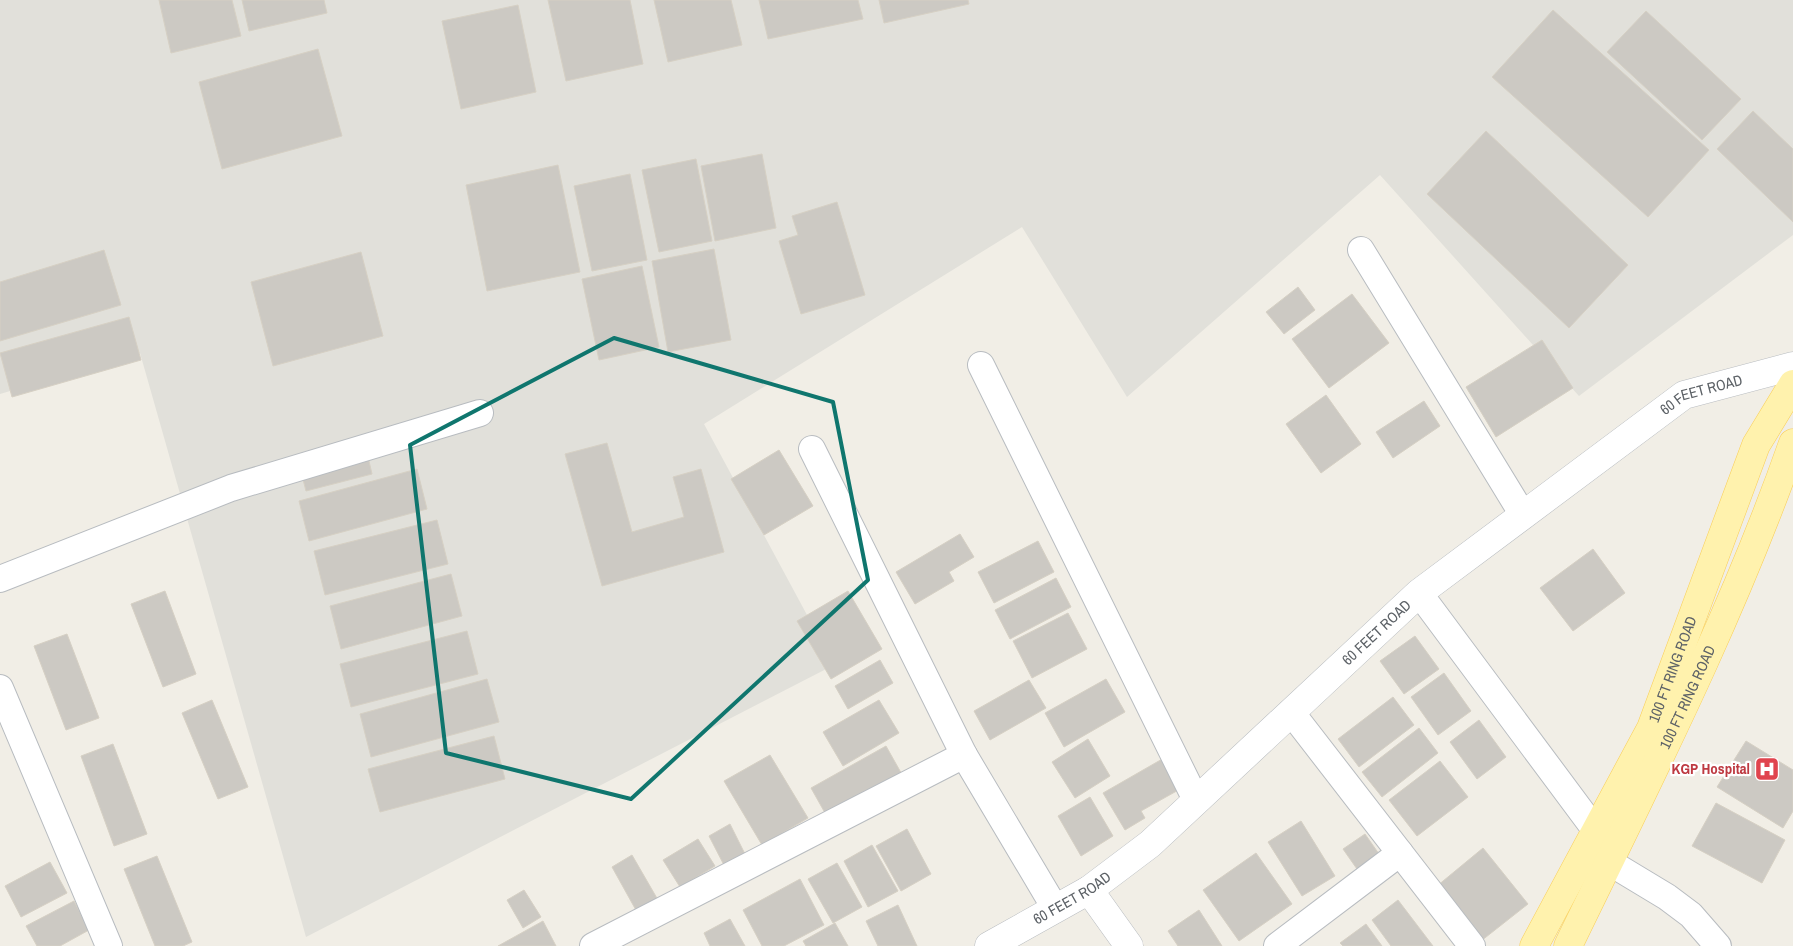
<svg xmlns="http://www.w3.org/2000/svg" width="1793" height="946" font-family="'Archivo Narrow',sans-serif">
  <rect width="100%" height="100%" fill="#f1eee6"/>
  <polygon fill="#e1e0da" points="0,0 1793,0 1793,235 1579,396 1380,175 1127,397 1022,227 704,424 834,665 306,937 140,353 0,394"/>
  <g fill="#ccc9c3" stroke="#d6d0c4">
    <polygon points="159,0 232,0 241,36 171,53"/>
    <polygon points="242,0 324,0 327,13 249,31"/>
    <polygon points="548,0 630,0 643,64 566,81"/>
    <polygon points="654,0 731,0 742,45 668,62"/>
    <polygon points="759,0 858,0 863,19 768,39"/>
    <polygon points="879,0 968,0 969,4 884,23"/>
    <polygon points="518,5 536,92 461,109 442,21"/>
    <polygon points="1553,10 1709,150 1648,217 1492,77"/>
    <polygon points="1646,11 1741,99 1702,140 1607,52"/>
    <polygon points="318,49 342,136 222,169 199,82"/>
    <polygon points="1753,111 1793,149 1793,222 1717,149"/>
    <polygon points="1486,131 1628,265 1569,328 1427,194"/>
    <polygon points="762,154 776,228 715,241 701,166"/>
    <polygon points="696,159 712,241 659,252 642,170"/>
    <polygon points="558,165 580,272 487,291 466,185"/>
    <polygon points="630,174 647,260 592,271 574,186"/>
    <polygon points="837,202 865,295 801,314 779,241 798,235 792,216"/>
    <polygon points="714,249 731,340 668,352 652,261"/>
    <polygon points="104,250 121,305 0,341 0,282"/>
    <polygon points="361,252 383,336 273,366 251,282"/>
    <polygon points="642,266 659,347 599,360 582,279"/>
    <polygon points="1298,287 1315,310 1284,334 1266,312"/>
    <polygon points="1352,294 1389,343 1329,388 1292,339"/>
    <polygon points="129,317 141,360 12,397 0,353"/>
    <polygon points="1542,340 1573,388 1496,437 1466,387"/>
    <polygon points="1326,395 1361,444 1321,473 1286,424"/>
    <polygon points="1424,401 1440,426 1393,458 1376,432"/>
    <polygon points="364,440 372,474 306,491 297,456"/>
    <polygon points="607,443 632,532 684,517 673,477 701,469 724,552 602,586 565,454"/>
    <polygon points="779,450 813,506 764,535 731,479"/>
    <polygon points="417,469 427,509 309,541 299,501"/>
    <polygon points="437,520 448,564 325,595 314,551"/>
    <polygon points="960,534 974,557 949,572 954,581 915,604 896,572"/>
    <polygon points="1038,541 1054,572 994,603 978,572"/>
    <polygon points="1593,549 1625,593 1573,631 1540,588"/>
    <polygon points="451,574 462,616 341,649 330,606"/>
    <polygon points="1056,578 1071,607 1010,639 995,610"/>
    <polygon points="165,591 196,674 163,687 131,604"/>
    <polygon points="848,591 882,649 831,679 797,621"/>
    <polygon points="1068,613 1087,649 1032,678 1013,641"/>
    <polygon points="467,631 478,674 351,707 340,664"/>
    <polygon points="67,634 99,718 66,730 34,646"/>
    <polygon points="1415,636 1439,669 1404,694 1380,661"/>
    <polygon points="880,660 893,683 848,709 835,686"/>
    <polygon points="1444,673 1471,711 1438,735 1411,697"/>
    <polygon points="487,679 499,722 371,757 360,714"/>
    <polygon points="1106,679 1125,712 1064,747 1045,713"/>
    <polygon points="1029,680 1046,708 990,740 974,711"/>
    <polygon points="1393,697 1414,725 1359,767 1338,739"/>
    <polygon points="212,700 248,787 218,799 182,713"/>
    <polygon points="879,700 899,733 843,766 823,732"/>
    <polygon points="1479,720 1506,757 1477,779 1450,742"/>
    <polygon points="1419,728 1438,753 1382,797 1362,772"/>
    <polygon points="494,736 505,779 380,812 368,769"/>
    <polygon points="1088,739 1110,776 1075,798 1052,762"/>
    <polygon points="1746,741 1793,770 1793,811 1783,828 1717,787"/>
    <polygon points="113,744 147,834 114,846 81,756"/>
    <polygon points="886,746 904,778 829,820 811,788"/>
    <polygon points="770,755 808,818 762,845 724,781"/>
    <polygon points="1164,758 1182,788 1141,811 1145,818 1125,830 1103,793"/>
    <polygon points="1440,761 1468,797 1417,836 1389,800"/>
    <polygon points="1090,797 1113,836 1081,856 1058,816"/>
    <polygon points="1716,803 1785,840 1762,883 1692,846"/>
    <polygon points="1301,821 1335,876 1302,896 1268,842"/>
    <polygon points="730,824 747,858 726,869 709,836"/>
    <polygon points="907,829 931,874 901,891 876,846"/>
    <polygon points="1365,834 1386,864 1364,879 1343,849"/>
    <polygon points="698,839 715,866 680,887 663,860"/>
    <polygon points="872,845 898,891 868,907 844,861"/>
    <polygon points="1483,848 1528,904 1481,941 1437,886"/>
    <polygon points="1256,853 1292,904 1239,941 1203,890"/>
    <polygon points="632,855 658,900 637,912 612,867"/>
    <polygon points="157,856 192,942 183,946 155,946 124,869"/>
    <polygon points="50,862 67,893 21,917 5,886"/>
    <polygon points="837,863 862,907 833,923 808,879"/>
    <polygon points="800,879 824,925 784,946 762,946 743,910"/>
    <polygon points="524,890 541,917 523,928 507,900"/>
    <polygon points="1398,900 1433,946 1391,946 1372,920"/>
    <polygon points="74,901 89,930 60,946 37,946 26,926"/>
    <polygon points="898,905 917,946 878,946 866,921"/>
    <polygon points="1199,910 1222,946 1178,946 1168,931"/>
    <polygon points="730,919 745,946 710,946 704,933"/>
    <polygon points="543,921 556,946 498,946"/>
    <polygon points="835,923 848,946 806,946 803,941"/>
    <polygon points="1366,924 1382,946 1343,946 1340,943"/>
  </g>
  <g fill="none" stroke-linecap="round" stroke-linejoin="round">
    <defs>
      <g id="minor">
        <polyline points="1361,250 1523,515"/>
        <polyline points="981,365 1196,800"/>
        <polyline points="812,449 964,755 1055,908"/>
        <polyline points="0,579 231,488 480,413"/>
        <polyline points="1419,593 1596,831"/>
        <polyline points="0,688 109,946"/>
        <polyline points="1291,712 1472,946"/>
        <polyline points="1609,862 1667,897 1691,915 1718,946"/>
        <polyline points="593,946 964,755"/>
        <polyline points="1277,946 1400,853"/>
      </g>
      <g id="tertiary">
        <polyline points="1089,890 1129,946"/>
        <path id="s1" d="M 989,946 L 1089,890 L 1150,844 L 1419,593 L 1684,395 L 1793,366"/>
      </g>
      <g id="primary">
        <path id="s2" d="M 1534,946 L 1651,728 L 1756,445 L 1793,384"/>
        <path id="s3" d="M 1568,946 C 1648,781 1732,617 1793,443"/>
      </g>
    </defs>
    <use href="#minor" stroke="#b8bcc0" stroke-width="28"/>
    <use href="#tertiary" stroke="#b8bcc0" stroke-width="29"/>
    <use href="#primary" stroke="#face56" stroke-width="29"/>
    <use href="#minor" stroke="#fff" stroke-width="26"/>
    <use href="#tertiary" stroke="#fff" stroke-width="28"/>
    <use href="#primary" stroke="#fff2ad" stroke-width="28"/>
  </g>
  <path fill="none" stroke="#0f766e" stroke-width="4" stroke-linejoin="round" d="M 614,338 L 833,402 L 868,580 L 631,799 L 446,753 L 410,445 Z"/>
  <defs>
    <symbol id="hospital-square" viewBox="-11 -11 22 22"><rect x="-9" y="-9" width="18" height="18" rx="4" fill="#e0444e" stroke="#fff"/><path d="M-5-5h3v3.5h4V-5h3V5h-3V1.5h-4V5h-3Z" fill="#fff"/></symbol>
  </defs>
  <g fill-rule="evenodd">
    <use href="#hospital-square" x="1753" y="755" width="28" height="28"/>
  </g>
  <g text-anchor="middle" stroke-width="4.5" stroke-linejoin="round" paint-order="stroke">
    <g font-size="15" fill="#5d6267" stroke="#fff">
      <text dy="5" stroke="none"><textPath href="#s1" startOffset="906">60 FEET ROAD</textPath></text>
      <text dy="5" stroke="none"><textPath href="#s1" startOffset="501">60 FEET ROAD</textPath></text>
      <text dy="5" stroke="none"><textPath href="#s2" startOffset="310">100 FT RING ROAD</textPath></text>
      <text dy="5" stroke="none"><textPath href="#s3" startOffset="276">100 FT RING ROAD</textPath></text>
      <text dy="5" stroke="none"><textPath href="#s1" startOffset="96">60 FEET ROAD</textPath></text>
    </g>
    <g font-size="15" font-weight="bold" fill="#be3a42" stroke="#fff" text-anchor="end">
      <text x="1750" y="774">KGP Hospital</text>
    </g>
  </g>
</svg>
